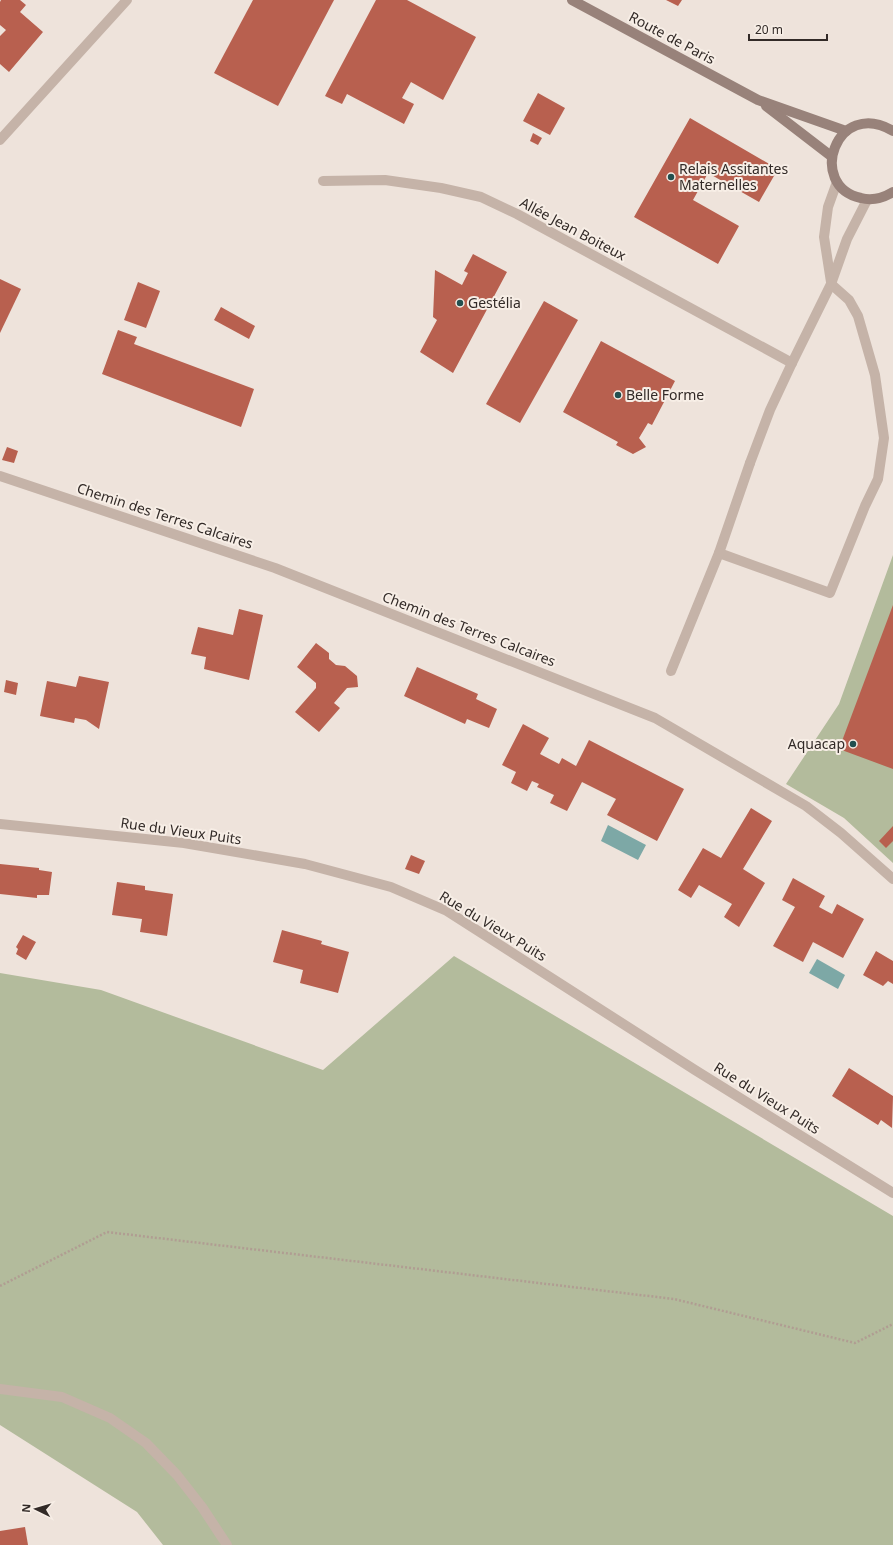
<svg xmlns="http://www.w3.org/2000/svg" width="893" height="1545" font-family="'Noto Sans',sans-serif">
  <rect width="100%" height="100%" fill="#eee3db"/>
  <g fill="#b3bb9c">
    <polygon points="893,555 893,863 844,818 786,784 839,704"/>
    <polygon points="454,956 893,1216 893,1545 163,1545 137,1512 0,1425 0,973 101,990 323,1070"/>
  </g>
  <g fill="#7da8a6">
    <polygon points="608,825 646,845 638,860 601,841"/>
    <polygon points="817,959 845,975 838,989 809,973"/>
  </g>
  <g fill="#b8604f">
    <polygon points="1,0 20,0 26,5 20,12 43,32 9,72 0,64 0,36 6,30 0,25 0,2"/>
    <polygon points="253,0 334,0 278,106 214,73"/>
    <polygon points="376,0 407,0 476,37 443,100 411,82 402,98 414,104 404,124 347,94 342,104 325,96"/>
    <polygon points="666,0 682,0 678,6"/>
    <polygon points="538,93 565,108 550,135 523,121"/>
    <polygon points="690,118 778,169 759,202 708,173 693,200 739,226 718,264 634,217"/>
    <polygon points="533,133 542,138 538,145 530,141"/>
    <polygon points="473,254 507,272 453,373 420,352 437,320 433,317 435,270 462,285 468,273 464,271"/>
    <polygon points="0,279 21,289 0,333"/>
    <polygon points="138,282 160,291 146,328 124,320"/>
    <polygon points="544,301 578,320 520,423 486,404"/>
    <polygon points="221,307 255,326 249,339 214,320"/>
    <polygon points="118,330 137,337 134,344 254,389 241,427 102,374"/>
    <polygon points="601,341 675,381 652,425 648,423 639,438 646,447 633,454 616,445 618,442 563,412"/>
    <polygon points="7,447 18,451 14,463 2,460"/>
    <polygon points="893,605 893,769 839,749"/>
    <polygon points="239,609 263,615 249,680 204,669 206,657 191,654 198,627 233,635"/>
    <polygon points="316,643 329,653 329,659 336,665 345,666 357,676 358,687 347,688 334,703 340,708 319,732 295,712 316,688 316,683 297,667"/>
    <polygon points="417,667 478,694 476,699 497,709 489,728 467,719 465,724 404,696"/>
    <polygon points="79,676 109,682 99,729 86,720 75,718 74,723 40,716 47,681 76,687"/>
    <polygon points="6,680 18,683 16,695 4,692"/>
    <polygon points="523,724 549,738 540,754 559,764 562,758 576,766 589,740 684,789 657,841 607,815 616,799 582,782 567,811 550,803 554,795 537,787 539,784 532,781 527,791 511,783 516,772 502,765"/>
    <polygon points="751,808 772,821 743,869 765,883 739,927 724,917 732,904 699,885 691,898 678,890 703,848 721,858"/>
    <polygon points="893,826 893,841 886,848 879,841"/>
    <polygon points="411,855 425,861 419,874 405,869"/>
    <polygon points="0,864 39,868 39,870 52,872 49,895 37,895 37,898 0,894"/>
    <polygon points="793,878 825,896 819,907 832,914 837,904 864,919 843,958 813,942 803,962 773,946 795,907 782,900"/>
    <polygon points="117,882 145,886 145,890 173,894 167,936 140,932 142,919 112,915"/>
    <polygon points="282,930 322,941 321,944 349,952 338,993 300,983 303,970 273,962"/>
    <polygon points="23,935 36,942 26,960 16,954 18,949 16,947"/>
    <polygon points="876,951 893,961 893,984 888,981 883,986 863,975"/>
    <polygon points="849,1068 893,1096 892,1128 881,1120 878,1125 832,1096"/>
    <polygon points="25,1527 28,1545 0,1545 0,1531"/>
  </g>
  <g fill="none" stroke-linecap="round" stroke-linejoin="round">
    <polyline stroke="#b09d92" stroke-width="2.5" stroke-dasharray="2 2" stroke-linecap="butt" points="0,1286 107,1232 674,1299 855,1343 893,1324"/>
    <g stroke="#c5b3a8" stroke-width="10">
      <polyline points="750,463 719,553 830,593 865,506 878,479 884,438 875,375 858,316 849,300 831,284"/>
      <polyline points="671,671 719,553"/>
    </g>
    <g stroke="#c5b3a8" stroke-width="10">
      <polyline points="0,140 127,0"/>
      <polyline points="323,181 385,180 441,188 481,197 517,214 792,363"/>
      <polyline points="831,282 824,237 828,207 837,182"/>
      <polyline points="750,463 770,410 792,363 831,284 847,239 867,200"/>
      <polyline points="0,476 275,568 655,718 806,806 841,833 893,879"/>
      <polyline points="0,824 184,843 305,864 391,887 447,911 695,1070 893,1193"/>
      <polyline points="0,1389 62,1397 110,1418 146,1443 177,1475 202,1507 227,1545"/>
    </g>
    <g stroke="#98827a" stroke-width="10">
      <polyline points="572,0 758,100 846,131"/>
      <polyline points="766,106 831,156"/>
      <path d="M 893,131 C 836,97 806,186 861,198 C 872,201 883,198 893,192"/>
    </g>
  </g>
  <g fill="#224f4f" stroke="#f7eee6" stroke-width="1.5">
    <circle cx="671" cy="177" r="4"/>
    <circle cx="460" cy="303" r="4"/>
    <circle cx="618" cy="395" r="4"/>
    <circle cx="853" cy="744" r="4"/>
  </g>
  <g text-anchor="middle" stroke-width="4" stroke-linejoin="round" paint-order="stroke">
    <g font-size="14" fill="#322a27" stroke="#f7eee6">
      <text transform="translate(672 38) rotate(28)" y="5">Route de Paris</text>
      <text transform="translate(573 229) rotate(28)" y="5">Allée Jean Boiteux</text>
      <text transform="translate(165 516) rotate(18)" y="5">Chemin des Terres Calcaires</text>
      <text transform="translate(469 629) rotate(21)" y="5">Chemin des Terres Calcaires</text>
      <text transform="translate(181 831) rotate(8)" y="5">Rue du Vieux Puits</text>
      <text transform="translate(493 926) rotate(31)" y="5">Rue du Vieux Puits</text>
      <text transform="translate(767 1098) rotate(32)" y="5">Rue du Vieux Puits</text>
    </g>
    <g font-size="14" fill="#322a27" stroke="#f7eee6" text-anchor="start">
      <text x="679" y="174">Relais Assitantes<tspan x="679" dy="16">Maternelles</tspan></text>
      <text x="468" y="308">Gestélia</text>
      <text x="626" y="400">Belle Forme</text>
      <text x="845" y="749" text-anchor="end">Aquacap</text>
    </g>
  </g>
  <g transform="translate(36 1509) rotate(275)" stroke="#f7eee6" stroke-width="3" paint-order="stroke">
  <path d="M0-3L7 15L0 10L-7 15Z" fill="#322a27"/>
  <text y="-6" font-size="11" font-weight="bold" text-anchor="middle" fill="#322a27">N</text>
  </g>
  <path d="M749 34v6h78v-6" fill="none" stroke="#322a27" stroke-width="2"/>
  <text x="755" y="34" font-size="12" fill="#322a27" stroke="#f7eee6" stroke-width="3" paint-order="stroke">20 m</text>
</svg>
